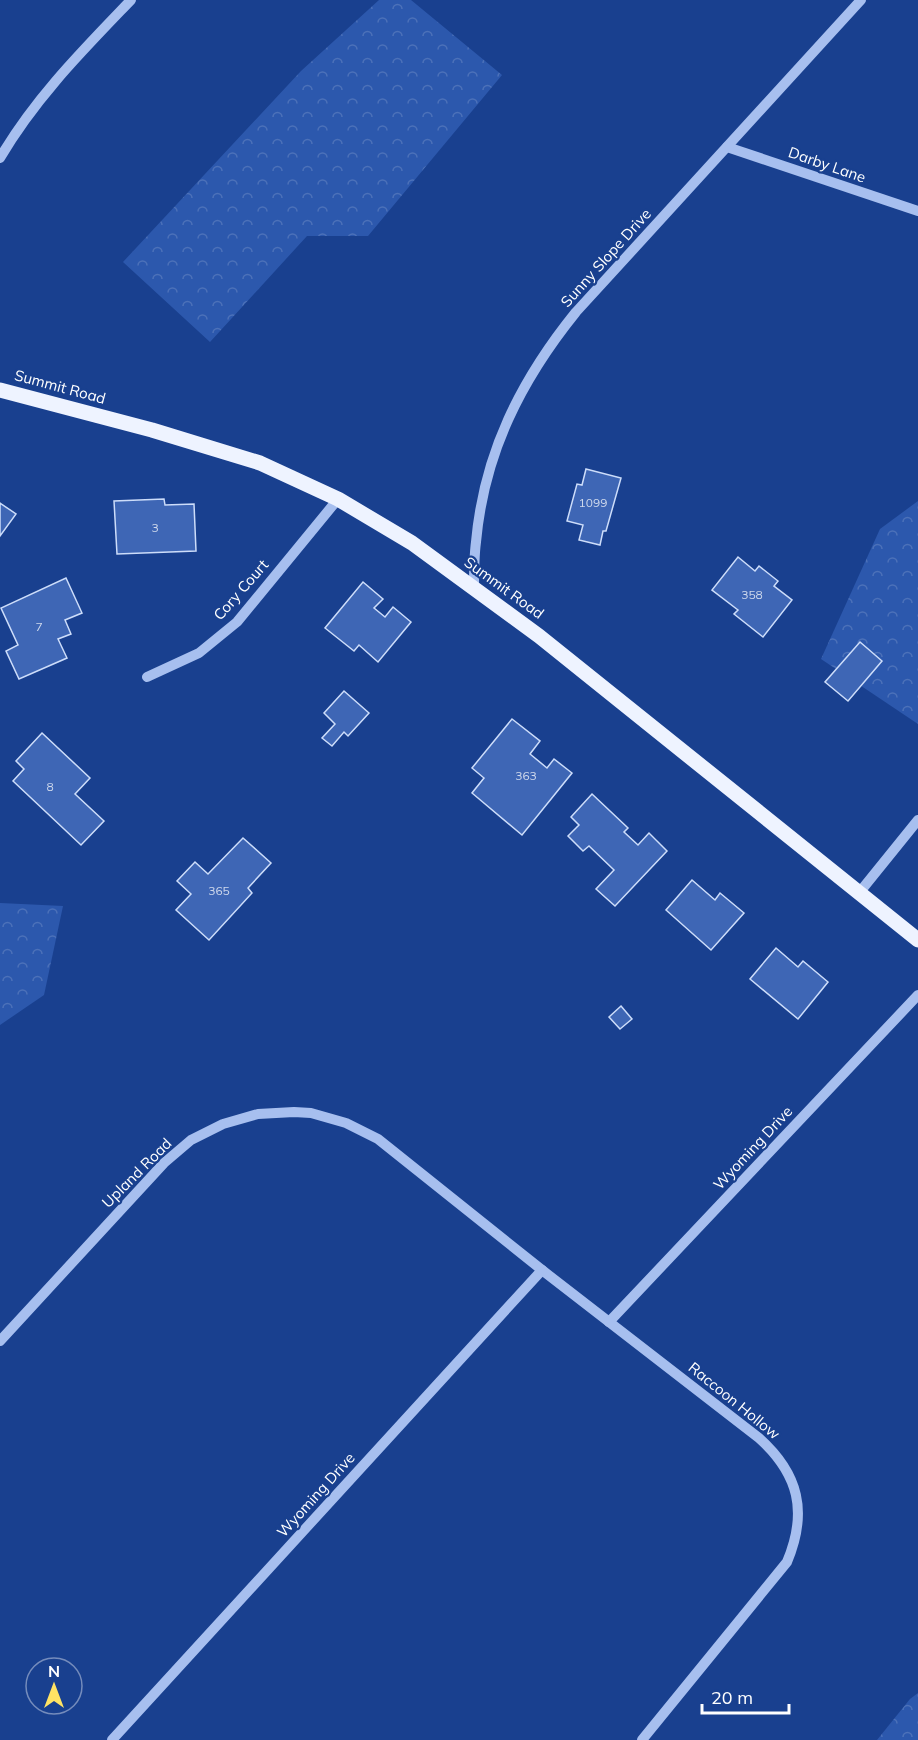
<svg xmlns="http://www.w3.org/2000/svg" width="918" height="1740" font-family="Mulish,sans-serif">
  <defs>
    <pattern id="forest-crowns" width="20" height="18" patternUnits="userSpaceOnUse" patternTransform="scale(1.5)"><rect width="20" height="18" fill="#2c58ad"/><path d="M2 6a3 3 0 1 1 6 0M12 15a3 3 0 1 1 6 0" fill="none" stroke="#4c71b9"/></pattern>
  </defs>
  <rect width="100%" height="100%" fill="#19408f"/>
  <g fill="url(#forest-crowns)">
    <polygon points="379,0 411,0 502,75 368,236 307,236 210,342 123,262 301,71"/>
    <polygon points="918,501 918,724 821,659 880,529"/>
    <polygon points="0,903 63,906 44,995 0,1025"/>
    <polygon points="918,1693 918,1740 877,1740 910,1699"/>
  </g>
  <g fill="#3e66b5" stroke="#cdddfa" stroke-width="1.5">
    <polygon points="586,469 621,478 606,531 603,531 600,545 579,540 583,525 567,521 577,484 582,485"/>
    <polygon points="164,499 165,505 194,504 196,551 117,554 114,501"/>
    <polygon points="0,503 16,514 0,536"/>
    <polygon points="738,557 755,571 759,566 778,581 774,586 792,600 763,637 734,614 738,610 712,590"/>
    <polygon points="66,578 82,613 65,620 71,634 58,639 67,658 19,679 6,651 18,645 1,608"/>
    <polygon points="363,582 383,599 374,608 385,617 393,607 411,622 378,662 359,645 354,651 325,628"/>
    <polygon points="860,642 882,661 848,701 825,682"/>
    <polygon points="344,691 369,713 348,736 344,732 332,746 322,738 335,724 324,713"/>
    <polygon points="512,719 540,741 530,754 547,768 554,759 572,773 522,835 472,793 484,778 472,768"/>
    <polygon points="42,733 90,778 75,794 104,821 81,845 13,781 24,769 16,761"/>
    <polygon points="592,794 628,828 624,832 638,845 649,833 667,851 615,906 596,889 614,870 589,846 583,851 568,836 579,825 571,817"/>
    <polygon points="243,838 271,863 248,888 252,893 209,940 176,910 191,894 177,881 195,862 208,874"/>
    <polygon points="692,880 715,900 720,893 744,913 711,950 666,910"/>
    <polygon points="776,948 798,967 803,961 828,982 798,1019 750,979"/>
    <polygon points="621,1006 632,1019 620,1029 609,1017"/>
  </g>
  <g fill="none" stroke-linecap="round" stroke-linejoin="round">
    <g stroke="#a7bfef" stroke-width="10">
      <polyline points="727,147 918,211"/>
      <path d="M 0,158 C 35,98 83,50 131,0"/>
      <path d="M 474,588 C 474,573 474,557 476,542 C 484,453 521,380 576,312 L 861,0"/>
      <polyline points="147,677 199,653 237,622 338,499"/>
      <polyline points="859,893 918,820"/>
      <polyline points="609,1322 918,995"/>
      <path d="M 0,1341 L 164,1163 L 191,1140 L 223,1124 L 258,1114 L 294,1112 L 311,1113 L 346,1123 L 378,1139 L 542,1270 L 759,1438 C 799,1474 808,1512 787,1562 L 642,1740"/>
      <polyline points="112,1740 542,1270"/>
    </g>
    <polyline stroke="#eef3ff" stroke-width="15" points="0,390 152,430 260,463 338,499 412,543 539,636 918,940"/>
  </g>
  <g text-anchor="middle" stroke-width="4.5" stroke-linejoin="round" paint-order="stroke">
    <g font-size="12" fill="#cfd9ec">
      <text x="593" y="507">1099</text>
      <text x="155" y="532">3</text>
      <text x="752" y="599">358</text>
      <text x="39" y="631">7</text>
      <text x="526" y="780">363</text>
      <text x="50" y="791">8</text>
      <text x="219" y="895">365</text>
    </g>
    <g font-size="15" fill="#fff" stroke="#19408f">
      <text transform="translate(827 165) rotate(19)" y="5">Darby Lane</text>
      <text transform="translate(606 258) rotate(-48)" y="5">Sunny Slope Drive</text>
      <text transform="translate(60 387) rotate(15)" y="5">Summit Road</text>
      <text transform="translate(504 588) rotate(36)" y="5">Summit Road</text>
      <text transform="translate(241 590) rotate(-49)" y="5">Cory Court</text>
      <text transform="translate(753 1148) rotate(-47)" y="5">Wyoming Drive</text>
      <text transform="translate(137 1173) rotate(-45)" y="5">Upland Road</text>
      <text transform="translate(734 1401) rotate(39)" y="5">Raccoon Hollow</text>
      <text transform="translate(316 1495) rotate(-48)" y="5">Wyoming Drive</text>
    </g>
  </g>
  <g transform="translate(54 1686)"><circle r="28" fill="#19408f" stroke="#758cbc" stroke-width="1.5"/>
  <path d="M0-4.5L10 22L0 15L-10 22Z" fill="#ffe364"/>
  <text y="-9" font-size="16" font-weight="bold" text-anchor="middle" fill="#ffffff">N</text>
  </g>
  <path d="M702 1704v9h87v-9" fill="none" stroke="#ffffff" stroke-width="3"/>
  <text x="711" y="1704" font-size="18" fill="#ffffff" stroke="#19408f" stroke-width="4.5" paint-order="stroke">20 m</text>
</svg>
